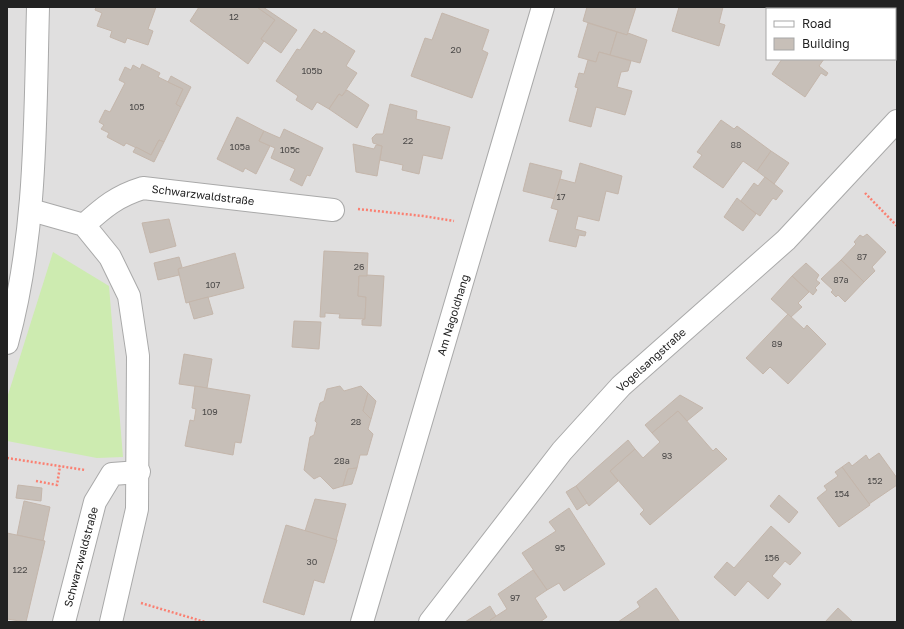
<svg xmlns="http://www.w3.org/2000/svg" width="904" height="629" font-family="'Golos Text',sans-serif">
  <rect width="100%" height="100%" fill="#f2efe9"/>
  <path fill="#e0dfdf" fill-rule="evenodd" d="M 7,7 L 897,7 L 897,622 L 7,622 ZM 767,9 L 895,9 L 895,59 L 767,59 Z"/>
  <polygon fill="#cdebb0" points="53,252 109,286 123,457 97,458 7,441 7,398"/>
  <g fill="#c7bfb8" stroke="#c4b6ab">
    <polygon points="96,7 156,7 148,29 153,31 148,45 127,38 125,43 110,37 112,31 97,26 102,13 95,10"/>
    <polygon points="199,7 257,7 275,20 261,39 264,41 248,64 190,21"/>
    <polygon points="257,7 263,7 297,30 281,53 261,39 275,20"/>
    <polygon points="587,7 636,7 627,35 583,21"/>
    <polygon points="679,7 723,7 719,23 725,25 719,46 672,31"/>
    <polygon points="442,13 489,30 482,50 488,53 472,98 411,76 425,38 432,40"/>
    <polygon points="588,23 617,32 610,55 599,52 596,62 578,57"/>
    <polygon points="314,29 322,34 324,31 355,51 346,66 357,73 342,96 339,94 329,109 317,102 312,110 296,100 298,96 276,81 297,49 300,50"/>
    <polygon points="617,32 627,35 628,33 647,40 640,63 610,55"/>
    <polygon points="599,52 631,61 628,71 621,72 617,87 632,91 625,115 596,107 591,127 569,121 578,88 575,87 579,73 584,74 588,60 596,62"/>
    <polygon points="782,59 824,59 819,66 828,73 826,76 821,73 805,97 772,74"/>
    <polygon points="142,64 160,73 158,77 183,89 176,104 181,107 164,142 159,140 151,155 126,143 124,146 107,137 109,133 101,129 104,125 99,122 105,110 110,112 125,83 119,80 125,67 131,70 133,65 140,69"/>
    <polygon points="171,76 191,87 181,107 176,104 183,89 168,82"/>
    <polygon points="347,90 369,105 357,128 329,109 339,94 342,96"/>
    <polygon points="390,104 417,111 416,119 450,127 442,159 423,155 419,174 402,170 403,165 380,160 382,146 373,143 372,138 376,134 383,134"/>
    <polygon points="237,117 264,131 259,141 270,146 256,174 245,168 243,172 217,159"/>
    <polygon points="721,120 734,129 737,126 771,151 757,171 743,161 723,188 693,167 702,155 697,152"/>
    <polygon points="284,129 323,148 310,176 307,175 302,186 290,180 295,169 271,158 275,148 259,141 264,131 280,138"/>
    <polygon points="159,140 164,142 154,162 133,152 136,147 151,155"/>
    <polygon points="353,144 374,149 376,145 382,146 377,176 356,172"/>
    <polygon points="771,151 789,163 774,184 757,171"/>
    <polygon points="530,163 562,171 555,199 523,191"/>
    <polygon points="580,163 622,176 618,194 606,191 599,221 578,216 575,229 586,232 585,236 579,235 576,247 549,241 558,210 551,208 560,179 575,183"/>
    <polygon points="765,177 783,191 776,200 773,198 760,216 740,202 754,183 758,186"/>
    <polygon points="737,198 756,214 743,231 724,217"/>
    <polygon points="169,219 176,246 150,253 142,223"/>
    <polygon points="867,234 886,252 872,267 875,271 864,282 841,260 856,244 854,242 860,235 863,237"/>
    <polygon points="324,251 368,253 367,276 359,276 358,296 366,297 365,319 339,318 340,314 325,313 325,317 320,317"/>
    <polygon points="235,253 244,288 186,303 178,269"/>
    <polygon points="179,257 182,267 178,269 179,275 158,280 154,263"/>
    <polygon points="841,260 864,282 845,302 838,295 836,297 831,292 833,290 821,279"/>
    <polygon points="806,263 819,275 816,280 820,283 815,288 817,290 813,295 792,276"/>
    <polygon points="367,275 384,276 381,326 362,325 362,320 365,319 366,297 358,296 359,276 367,276"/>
    <polygon points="792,276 809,292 798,303 802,307 791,317 771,299"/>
    <polygon points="208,297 213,314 194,319 189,302"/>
    <polygon points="788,314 804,329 807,325 826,344 788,384 770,367 763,374 746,358"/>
    <polygon points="294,321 321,322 319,349 292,347"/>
    <polygon points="184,354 212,359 207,388 179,384"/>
    <polygon points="195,386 250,395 241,443 235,442 233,455 185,446 190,420 194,421 196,409 192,408"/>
    <polygon points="340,386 344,391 361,386 368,393 363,411 371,419 368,429 373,434 367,455 360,455 357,468 348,469 343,486 333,489 320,476 314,479 304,470 310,437 314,435 317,423 315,421 320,403 324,401 327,389"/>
    <polygon points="368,393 376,401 371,419 363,411"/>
    <polygon points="680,395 703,408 687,421 678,411 652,433 645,425"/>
    <polygon points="678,411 713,451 716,448 727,459 650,525 640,514 644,510 610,471 635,449 643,458 660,442 652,433"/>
    <polygon points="628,440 635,449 610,471 618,481 589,506 576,486"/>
    <polygon points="879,453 897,478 897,485 869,504 842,467 849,462 852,466 866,455 869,460"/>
    <polygon points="842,467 870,505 839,527 817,498 827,490 824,486 838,476 835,472"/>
    <polygon points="357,468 352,484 343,486 348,469"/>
    <polygon points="18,485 42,488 41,501 16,498"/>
    <polygon points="576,486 587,503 577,510 566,492"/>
    <polygon points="779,495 798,512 789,523 770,506"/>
    <polygon points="315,499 346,504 336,540 305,531"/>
    <polygon points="24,501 50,507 43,541 17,535"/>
    <polygon points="569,508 605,564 564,591 559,583 547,590 522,553 556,531 549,522"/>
    <polygon points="286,525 337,540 324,583 314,580 304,615 263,602"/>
    <polygon points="771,526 801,553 790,565 785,561 772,576 781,584 768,599 748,581 735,596 714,577 727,562 734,568"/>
    <polygon points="7,533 45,541 26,622 7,619"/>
    <polygon points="533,570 547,590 535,598 547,617 540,622 492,622 490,620 507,609 498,594"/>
    <polygon points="656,588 680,622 618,622 640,607 637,602"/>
    <polygon points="490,606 496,616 490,620 492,622 465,622"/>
    <polygon points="838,608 853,622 825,622"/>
  </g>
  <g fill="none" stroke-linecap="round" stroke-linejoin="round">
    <defs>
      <g id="minor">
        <polyline points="31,210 84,225 110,257 129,296 138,356 137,509 111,622"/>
        <path d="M 84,225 C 104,207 117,196 143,188 L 333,210"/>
        <path d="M 7,343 C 37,234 35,120 38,7"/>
        <polyline points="64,622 95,502 112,474 139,472"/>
        <polyline points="362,622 543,7"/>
        <polyline points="430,622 562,451 621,386 786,240 897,121"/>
      </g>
    </defs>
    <use href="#minor" stroke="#a9a9a9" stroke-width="24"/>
    <g stroke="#fa8072" stroke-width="2.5" stroke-dasharray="2 2" stroke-linecap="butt">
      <polyline points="867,7 869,9"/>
      <polyline points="895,40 897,43"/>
      <polyline points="865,193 897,226"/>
      <polyline points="358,209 423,216 454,221"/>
      <polyline points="7,458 85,470"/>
      <polyline points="36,481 57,485 60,466"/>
      <polyline points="141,603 205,622"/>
    </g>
    <use href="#minor" stroke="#fff" stroke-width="22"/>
  </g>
  <g text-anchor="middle" stroke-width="3" stroke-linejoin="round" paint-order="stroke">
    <g font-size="9" fill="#4b4948">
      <text x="234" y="20">12</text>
      <text x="456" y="53">20</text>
      <text x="312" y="74">105b</text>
      <text x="137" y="110">105</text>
      <text x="408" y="144">22</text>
      <text x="736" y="148">88</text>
      <text x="240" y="150">105a</text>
      <text x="290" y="153">105c</text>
      <text x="561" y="200">17</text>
      <text x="862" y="260">87</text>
      <text x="359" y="270">26</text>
      <text x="841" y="283">87a</text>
      <text x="213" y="288">107</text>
      <text x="777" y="347">89</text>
      <text x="210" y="415">109</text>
      <text x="356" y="425">28</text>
      <text x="667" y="459">93</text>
      <text x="342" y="464">28a</text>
      <text x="875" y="484">152</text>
      <text x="842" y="497">154</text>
      <text x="560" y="551">95</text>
      <text x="772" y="561">156</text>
      <text x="312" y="565">30</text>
      <text x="20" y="573">122</text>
      <text x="515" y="601">97</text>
    </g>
    <g font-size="11" fill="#222" stroke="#fff">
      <text transform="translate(203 195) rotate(7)" y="4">Schwarzwaldstraße</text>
      <text transform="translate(453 315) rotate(-73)" y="4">Am Nagoldhang</text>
      <text transform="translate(651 360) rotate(-42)" y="4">Vogelsangstraße</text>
      <text transform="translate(81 557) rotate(-75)" y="4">Schwarzwaldstraße</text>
    </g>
  </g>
  <rect width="904" height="629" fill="none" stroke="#222222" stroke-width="16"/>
  <rect x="766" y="8" width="130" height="52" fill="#ffffff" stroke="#a7a7a7"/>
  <rect x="774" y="21" width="20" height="6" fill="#ffffff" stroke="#a7a7a7"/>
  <text x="802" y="28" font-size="12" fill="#222222">Road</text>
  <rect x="774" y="38" width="20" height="12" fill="#c7bfb8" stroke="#a7a7a7"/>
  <text x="802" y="48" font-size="12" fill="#222222">Building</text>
</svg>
